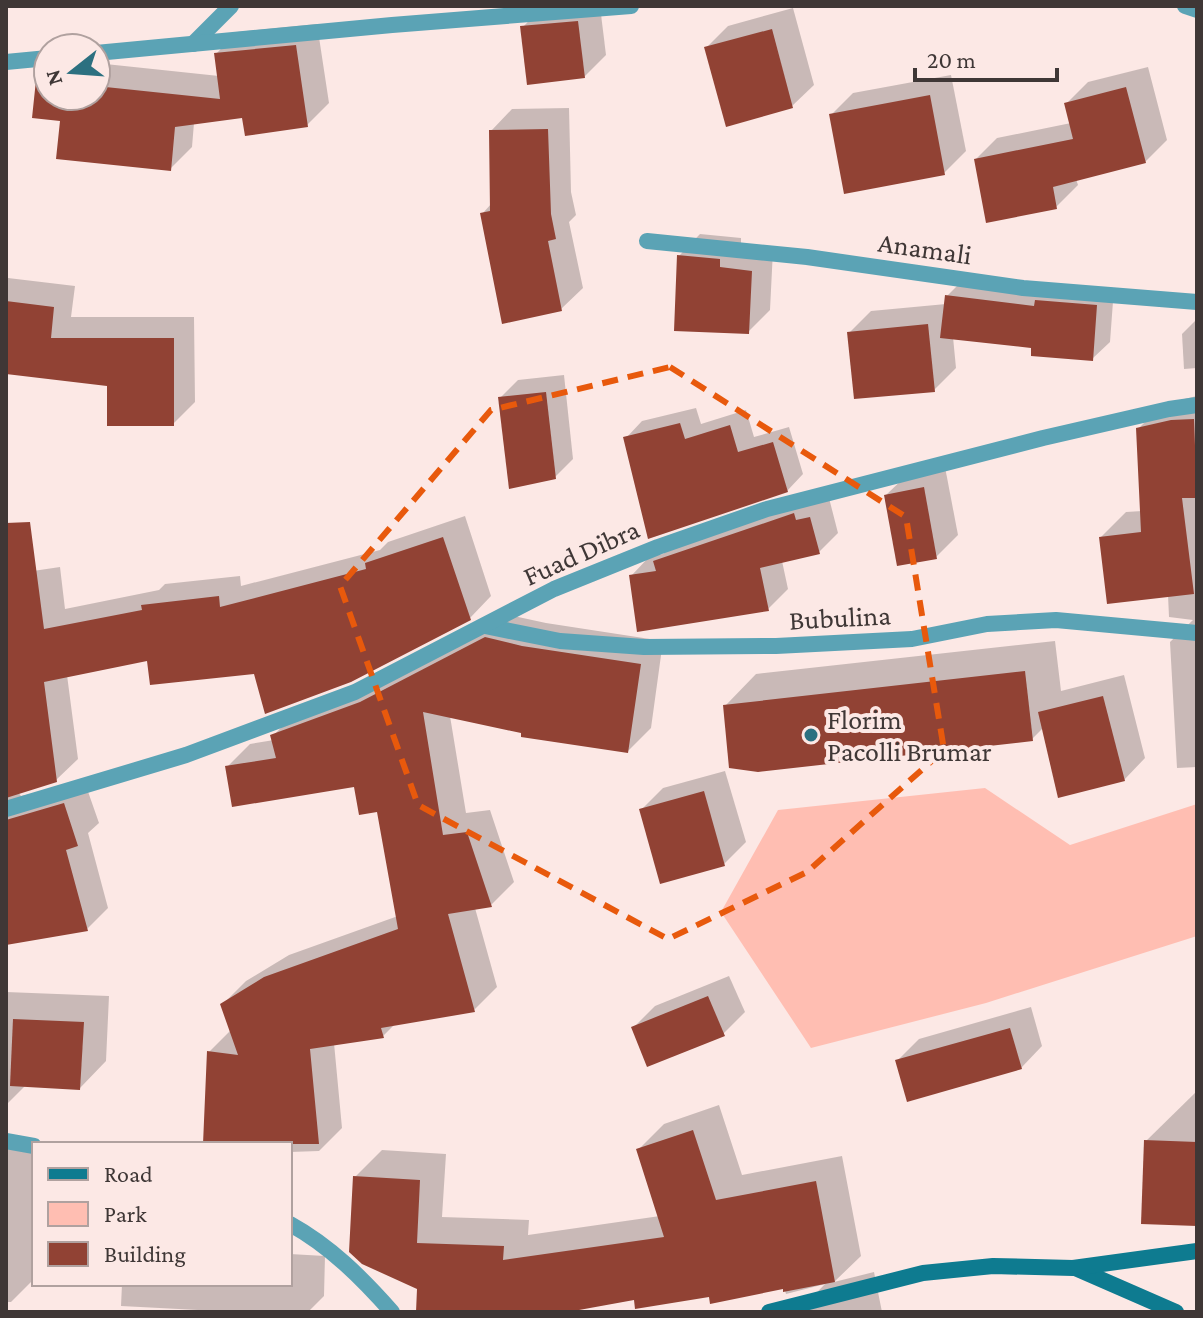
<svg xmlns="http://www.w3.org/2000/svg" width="1203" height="1318" font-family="'Crimson Pro',serif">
  <rect width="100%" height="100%" fill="#fce8e5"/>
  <polygon fill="#ffbeb2" points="985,788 1070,845 1197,804 1197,936 986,1003 811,1048 721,912 778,810"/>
  <g fill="#0003">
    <polygon points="543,6 600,6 606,55 584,77 523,27"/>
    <polygon points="793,8 814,85 792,106 706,48 728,26"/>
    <polygon points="317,24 329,103 307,125 243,116 194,123 192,147 170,169 62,119 38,81 48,71 48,96 96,96 96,63 219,76 216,54 237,32"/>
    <polygon points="1148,67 1167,140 1145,162 1076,179 1078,185 1056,207 976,159 997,138 1071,123 1066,104 1088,82"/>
    <polygon points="951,75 966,151 944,173 831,115 853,93"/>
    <polygon points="569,108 571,192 576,215 569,222 583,288 561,309 482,214 492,203 491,131 512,109"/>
    <polygon points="700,234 741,238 741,246 773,250 770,310 748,332 679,256"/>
    <polygon points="8,278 75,286 71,317 194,317 195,402 173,424 109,384 6,372 6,280"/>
    <polygon points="964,279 1114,288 1110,342 1092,359 1033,346 953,337 956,368 934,390 849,333 871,311 946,304 947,296"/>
    <polygon points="1197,319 1197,368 1184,369 1182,334"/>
    <polygon points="564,375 573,459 555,477 500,398 518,380"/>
    <polygon points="1197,396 1197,767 1177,768 1170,642 1193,620 1169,617 1168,595 1101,537 1126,512 1142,511 1138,429 1163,404"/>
    <polygon points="696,408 701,424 746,410 754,437 789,427 803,474 787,491 626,438 642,421"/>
    <polygon points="945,467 958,535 936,557 886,495 908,474"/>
    <polygon points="829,498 838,533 819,552 782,561 788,589 768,609 631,576 650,556 663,554 675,542"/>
    <polygon points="465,516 491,596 470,618 256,672 149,659 67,675 78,759 56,780 18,792 21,796 85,783 99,823 88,833 108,908 87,929 6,943 6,575 60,567 65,609 159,590 165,584 240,576 241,586 380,550 388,542"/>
    <polygon points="509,615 546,623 663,641 651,728 628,751 450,716 466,813 490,810 514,882 491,905 475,908 497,987 474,1010 396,1023 383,1036 334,1043 342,1128 319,1151 290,1152 290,1144 205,1144 209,1052 231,1030 222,1005 246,981 289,955 398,916 379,809 356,785 227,767 250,744 274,740 273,736 296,712"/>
    <polygon points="1055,641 1061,691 1124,675 1145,758 1124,780 1043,728 1032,739 725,706 756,674"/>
    <polygon points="725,771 746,842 724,864 641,810 663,788"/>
    <polygon points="729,976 745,1012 723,1034 633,1028 655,1006"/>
    <polygon points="6,992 109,996 106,1061 80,1088 26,1085 6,1105"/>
    <polygon points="1031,1007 1042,1046 1021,1068 897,1061 919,1039"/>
    <polygon points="1197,1091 1197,1224 1146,1141"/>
    <polygon points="719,1105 742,1175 842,1156 861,1256 834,1282 874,1272 882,1312 798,1312 825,1284 786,1294 784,1287 710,1295 635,1298 557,1312 418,1312 419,1287 355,1177 382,1150 446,1154 442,1217 529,1220 528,1235 660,1216 638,1150 664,1124"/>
    <polygon points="6,1147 34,1151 34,1279 11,1302 6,1302"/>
    <polygon points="290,1254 325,1256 324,1296 308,1312 236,1312 121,1306 122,1284 290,1284"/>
  </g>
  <g fill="#914234">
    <polygon points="578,21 585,78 527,85 520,26"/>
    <polygon points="772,29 793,108 726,127 704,47"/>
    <polygon points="296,45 308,127 245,136 242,118 175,127 171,171 56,159 60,121 32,118 36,80 48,81 48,96 96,96 96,86 220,99 214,53"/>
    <polygon points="1126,87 1146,163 1053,187 1057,209 986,223 974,159 1073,139 1064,103"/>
    <polygon points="930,95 945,175 844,194 829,114"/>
    <polygon points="548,129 551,214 556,239 548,241 562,311 502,324 480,213 490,211 489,130"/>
    <polygon points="677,255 720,259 720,267 752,271 749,334 674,331"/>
    <polygon points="945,295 1034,306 1035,300 1097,305 1093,361 1031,356 1031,348 940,338"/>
    <polygon points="6,301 54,307 51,338 174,338 174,426 107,426 107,386 6,374"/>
    <polygon points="928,324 935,392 854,399 847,332"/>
    <polygon points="546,392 556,479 509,489 498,397"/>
    <polygon points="1194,419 1197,498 1182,498 1194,594 1107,604 1099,537 1141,532 1136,428 1171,420"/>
    <polygon points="680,423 685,439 730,425 738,452 773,442 788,492 648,539 623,437"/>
    <polygon points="924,487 937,559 897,566 884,495"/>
    <polygon points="794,513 796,520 810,517 820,554 760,568 769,611 637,632 629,575 656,571 653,561"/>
    <polygon points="30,522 44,629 142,610 141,605 219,596 220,607 366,569 365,563 443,537 471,620 351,682 265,714 254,674 150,685 147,661 44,682 57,782 6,798 6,523"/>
    <polygon points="485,637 522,646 641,664 628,753 521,737 521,733 423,712 443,835 467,832 492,907 448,914 475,1012 381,1028 384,1038 310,1049 319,1144 203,1144 207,1051 238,1055 220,1004 264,977 398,929 377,812 359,815 354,787 232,807 225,766 276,758 270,735 360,702"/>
    <polygon points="1025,671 1033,741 758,772 729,768 723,705"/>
    <polygon points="1103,696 1125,781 1058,798 1038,712"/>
    <polygon points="704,791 725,866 660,884 639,809"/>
    <polygon points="64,803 78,846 66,850 88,931 6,945 6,820"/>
    <polygon points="708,996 725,1036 647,1067 631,1027"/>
    <polygon points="13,1019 84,1022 80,1090 10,1086"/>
    <polygon points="1010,1028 1022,1069 907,1102 895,1060"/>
    <polygon points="693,1130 716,1200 816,1181 835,1282 783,1292 783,1289 710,1304 709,1297 635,1309 634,1300 568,1312 416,1312 417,1289 362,1264 349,1252 353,1176 420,1180 417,1243 504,1246 503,1260 664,1237 636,1149"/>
    <polygon points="1144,1140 1197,1142 1197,1226 1141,1224"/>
  </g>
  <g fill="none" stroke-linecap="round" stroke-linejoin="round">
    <g stroke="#5ba3b5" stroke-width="16">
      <polyline points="1185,6 1197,10"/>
      <polyline points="193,44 231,6"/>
      <polyline points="96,53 392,25 631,6"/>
      <polyline points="6,62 48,58"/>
      <polyline points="647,241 807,257 1023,288 1197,302"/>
      <polyline points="485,626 560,641 644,647 776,646 912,639 987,624 1056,620 1197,633"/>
      <polyline points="6,809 186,755 355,692 554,589 658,547 767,509 1043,438 1169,409 1197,405"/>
      <polyline points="6,1141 34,1146"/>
      <path d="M 290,1224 C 330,1246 362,1278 392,1312"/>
    </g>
    <g stroke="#0e7b90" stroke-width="16">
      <polyline points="1075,1268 1176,1312"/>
      <polyline points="769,1312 923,1273 993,1266 1073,1268 1197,1251"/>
    </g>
  </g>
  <path fill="none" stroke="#e8590c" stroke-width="6" stroke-dasharray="16 10" stroke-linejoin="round" d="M 670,367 L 906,517 L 944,750 L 807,872 L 668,939 L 418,805 L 340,586 L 491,410 Z"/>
  <circle fill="#2c7080" stroke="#fce8e5" stroke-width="3" cx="811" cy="735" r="8"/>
  <g text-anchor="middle" stroke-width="8" stroke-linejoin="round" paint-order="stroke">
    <g font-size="28" fill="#3f3736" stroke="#fce8e5">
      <text transform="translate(925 248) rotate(8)" y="10">Anamali</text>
      <text transform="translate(581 552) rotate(-24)" y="10">Fuad Dibra</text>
      <text transform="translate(840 617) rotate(-3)" y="10">Bubulina</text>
    </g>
    <g font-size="28" fill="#3f3736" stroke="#fce8e5" text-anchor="start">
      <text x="827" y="729">Florim<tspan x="827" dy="32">Pacolli Brumar</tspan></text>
    </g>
  </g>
  <rect width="1203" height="1318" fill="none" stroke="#3f3736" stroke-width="16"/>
  <rect x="32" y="1142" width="260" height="144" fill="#fce8e5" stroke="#b0a19f" stroke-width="2"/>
  <rect x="48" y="1168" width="40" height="12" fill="#0e7b90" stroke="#b0a19f" stroke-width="2"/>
  <text x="104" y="1182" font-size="24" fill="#3f3736">Road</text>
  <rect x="48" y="1202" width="40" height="24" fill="#ffbeb2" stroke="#b0a19f" stroke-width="2"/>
  <text x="104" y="1222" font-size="24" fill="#3f3736">Park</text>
  <rect x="48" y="1242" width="40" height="24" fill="#914234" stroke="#b0a19f" stroke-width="2"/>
  <text x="104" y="1262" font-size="24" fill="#3f3736">Building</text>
  <g transform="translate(72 72) rotate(253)"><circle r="38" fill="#fce8e5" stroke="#b0a19f" stroke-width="2"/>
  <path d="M0-6L14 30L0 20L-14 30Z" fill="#2c7080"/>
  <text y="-12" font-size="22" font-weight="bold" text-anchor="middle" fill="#3f3736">N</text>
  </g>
  <path d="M915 68v12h142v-12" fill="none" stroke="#3f3736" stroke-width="4"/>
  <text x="927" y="68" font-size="24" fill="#3f3736" stroke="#fce8e5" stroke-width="6" paint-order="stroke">20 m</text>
</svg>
